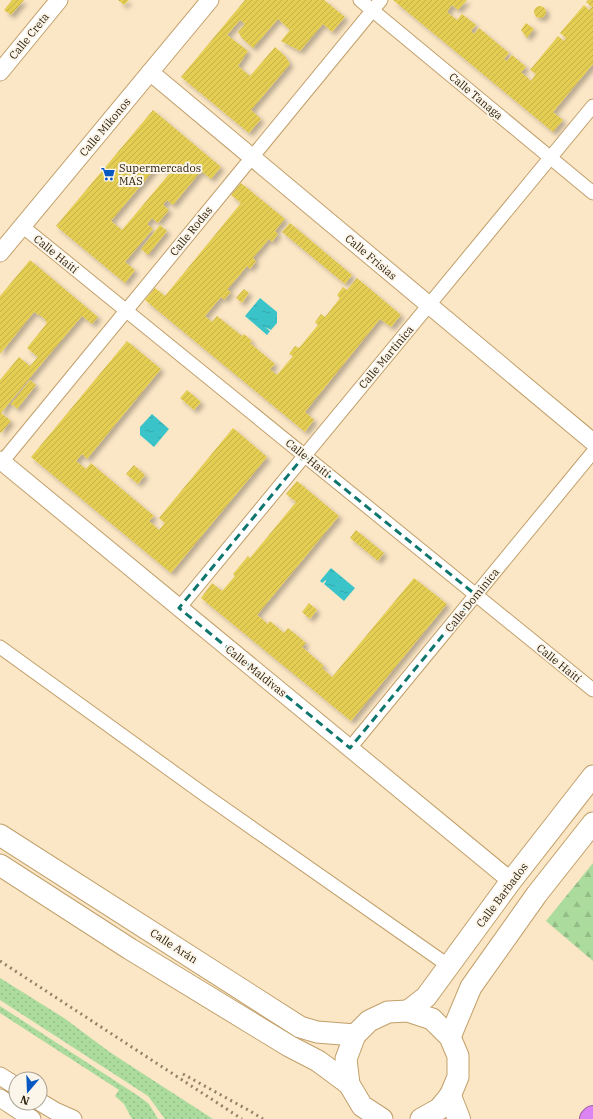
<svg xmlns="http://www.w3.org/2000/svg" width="593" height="1119" font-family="'IBM Plex Serif',serif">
  <defs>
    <pattern id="grass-dots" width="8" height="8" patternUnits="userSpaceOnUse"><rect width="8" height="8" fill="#abdb9d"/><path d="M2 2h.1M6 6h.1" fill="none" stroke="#93bc86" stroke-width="1.8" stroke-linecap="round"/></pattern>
    <pattern id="forest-firs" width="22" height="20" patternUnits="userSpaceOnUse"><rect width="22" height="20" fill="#abdb9d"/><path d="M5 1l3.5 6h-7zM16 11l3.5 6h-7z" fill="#93bc86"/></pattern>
    <pattern id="water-ripples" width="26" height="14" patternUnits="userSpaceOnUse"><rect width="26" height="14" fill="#3ac4c9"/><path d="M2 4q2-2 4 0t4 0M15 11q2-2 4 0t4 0" fill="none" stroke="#33a8ab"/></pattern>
    <pattern id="building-hatch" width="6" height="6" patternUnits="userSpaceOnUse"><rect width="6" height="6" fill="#e4cd53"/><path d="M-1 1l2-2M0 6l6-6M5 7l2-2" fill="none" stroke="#c4b047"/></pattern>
    <filter id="shadow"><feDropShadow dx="3.5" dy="3.5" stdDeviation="2" flood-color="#0004"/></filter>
  </defs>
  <rect width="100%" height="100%" fill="#fbe6c5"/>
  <g fill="url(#grass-dots)">
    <polygon points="0,978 64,1018 111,1053 213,1119 165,1119 148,1096 0,1000"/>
    <polygon points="0,1006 140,1097 149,1104 158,1119 132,1119 124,1104 115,1096 119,1090 0,1013"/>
  </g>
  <polygon fill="url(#forest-firs)" points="593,863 593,961 546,921"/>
  <g fill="url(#water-ripples)">
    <polygon points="260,298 277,312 277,323 271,330 265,327 270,331 267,335 245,316"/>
    <polygon points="152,414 169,429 154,447 140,435 140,427"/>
    <polygon points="331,568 355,588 344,601 324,584 326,581 326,580 322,583 320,581"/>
  </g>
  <g fill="url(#building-hatch)" fill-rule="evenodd" filter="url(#shadow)">
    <polygon points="12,0 24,0 11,15 4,10"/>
    <polygon points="118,0 129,0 124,5"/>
    <polygon points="245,0 324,0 345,17 332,32 323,24 300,51 281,41 290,30 278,19 253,48 242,38 238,32 245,24 240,20 227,35 248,51 238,66 250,76 275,47 285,56 290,64 251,110 261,119 249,133 181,77"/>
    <polygon points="393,0 467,0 458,10 452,5 447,12 457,20 462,14 476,25 471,31 474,34 479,28 509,53 504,59 507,61 512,55 526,67 521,72 531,81 536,74 530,70 558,36 564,41 566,38 560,33 584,5 589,10 592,7 586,2 588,0 593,0 593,64 553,112 563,120 553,132"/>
    <circle cx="540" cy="12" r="6"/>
    <polygon points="526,23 534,29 527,38 521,30"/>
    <path d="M 153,110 L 221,167 L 211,179 L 201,171 L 173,205 L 167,200 L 163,205 L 169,210 L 158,223 L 152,218 L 147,224 L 153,229 L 125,262 L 135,270 L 125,283 L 56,226 ZM 158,165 L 169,174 L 122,230 L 111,221 Z"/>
    <polygon points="241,183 285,219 275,231 278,234 272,242 269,239 253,258 256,261 250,269 247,266 227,290 231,292 224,300 221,297 205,316 212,322 217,316 242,336 244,334 252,341 250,343 275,364 270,369 277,375 293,356 289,354 295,346 299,348 318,325 315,322 321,314 325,317 340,298 337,295 343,287 347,290 357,278 401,315 391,327 380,319 305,412 314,420 305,432 145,300 155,288 165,296 241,203 231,195"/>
    <polygon points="290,223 352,275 345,284 282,232"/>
    <polygon points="160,225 167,231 148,255 141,249"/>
    <polygon points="30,260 98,317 92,324 82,316 43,362 1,413 11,421 1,433 0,432 0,380 19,357 30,366 38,357 27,348 47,323 44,318 34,312 0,354 0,296"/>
    <polygon points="244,289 249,293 242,303 236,298"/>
    <polygon points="127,341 161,369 87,459 82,454 76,461 86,469 91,463 99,470 154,516 149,521 159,530 165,523 159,518 233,428 267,457 171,573 31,457"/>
    <polygon points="30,380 36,385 17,409 14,406 16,404 13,406 11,404"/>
    <polygon points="187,390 201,402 194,410 180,398"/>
    <polygon points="134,465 145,475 138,484 126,474"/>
    <polygon points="297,481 339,516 257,615 268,624 270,621 284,633 288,628 306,643 302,647 324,666 322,668 332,677 414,578 447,604 351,721 201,598 212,583 222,591 223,590 235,576 233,574 248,556 250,558 296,502 286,494"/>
    <polygon points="356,530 384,553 378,561 350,538"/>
    <polygon points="309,603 317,610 310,619 302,612"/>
  </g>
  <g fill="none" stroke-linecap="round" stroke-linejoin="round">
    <defs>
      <g id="pedestrian">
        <polyline points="360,0 593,193"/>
        <polyline points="22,226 593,690"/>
        <polyline points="2,462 381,0"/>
        <polyline points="179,608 593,106"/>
        <polyline points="0,647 205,795 449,966"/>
        <polyline points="350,748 593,452"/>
      </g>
      <g id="minor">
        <polyline points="0,72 59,0"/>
        <polyline points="150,72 593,442"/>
        <polyline points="0,253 210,0"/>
        <polyline points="0,460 511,881"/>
        <polyline points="0,1076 16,1086"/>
        <polyline points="0,1098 32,1119"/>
        <polyline points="40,1102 55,1111 73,1119"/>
      </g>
      <g id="tertiary">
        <polyline points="0,835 300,1027 317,1032 355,1035"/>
        <polyline points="0,865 130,949 289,1046 318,1061 349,1084"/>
        <polyline points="408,1011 426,997 511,881 593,776"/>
        <polyline points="450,1037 471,987 537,894 593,823"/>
        <polyline points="382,1119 362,1106 349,1084 346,1059 355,1035 369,1021 388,1012 408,1011 432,1019 450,1037 458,1056 458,1077 450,1096 439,1109 421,1119"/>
      </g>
      <polyline id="secondary" points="450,1096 459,1119"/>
      <polyline id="motorway" points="591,1119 593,1117"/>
    </defs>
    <use href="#pedestrian" stroke="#c1a06b" stroke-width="15"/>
    <use href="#minor" stroke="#c1a06b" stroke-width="19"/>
    <use href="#tertiary" stroke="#c1a06b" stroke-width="23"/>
    <use href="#secondary" stroke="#c1a06b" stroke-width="24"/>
    <use href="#motorway" stroke="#a062a3" stroke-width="24"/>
    <use href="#pedestrian" stroke="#fff" stroke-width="13"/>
    <use href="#minor" stroke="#fff" stroke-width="17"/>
    <use href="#tertiary" stroke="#fff" stroke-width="21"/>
    <use href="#secondary" stroke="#fff" stroke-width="22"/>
    <use href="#motorway" stroke="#dd84f5" stroke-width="22"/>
    <g stroke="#938267" stroke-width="3" stroke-dasharray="2 4" stroke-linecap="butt">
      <polyline points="0,961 242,1119"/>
      <polyline points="183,1074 250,1111 263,1119"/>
    </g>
  </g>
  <path fill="none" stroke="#0f766e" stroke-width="3" stroke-dasharray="8 5" stroke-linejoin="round" d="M 304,456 L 476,595 L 350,748 L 179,608 Z"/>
  <defs>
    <symbol id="supermarket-bare" viewBox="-9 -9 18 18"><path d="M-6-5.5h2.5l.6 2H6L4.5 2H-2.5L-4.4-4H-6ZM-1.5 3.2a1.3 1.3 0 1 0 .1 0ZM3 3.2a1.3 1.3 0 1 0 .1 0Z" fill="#0858c2" stroke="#fcf5ea" stroke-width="2.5" paint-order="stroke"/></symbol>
  </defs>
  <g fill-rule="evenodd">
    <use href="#supermarket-bare" x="98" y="164" width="20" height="20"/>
  </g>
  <g text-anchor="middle" stroke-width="4" stroke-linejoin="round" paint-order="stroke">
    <g font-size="11" fill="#2f220c" stroke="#fcf5ea">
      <text transform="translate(29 36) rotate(-51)" y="4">Calle Creta</text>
      <text transform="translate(476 96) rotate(40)" y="4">Calle Tanaga</text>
      <text transform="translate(105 127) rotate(-50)" y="4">Calle Mikonos</text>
      <text transform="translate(191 231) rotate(-51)" y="4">Calle Rodas</text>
      <text transform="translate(56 254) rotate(39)" y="4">Calle Haití</text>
      <text transform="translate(371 257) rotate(40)" y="4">Calle Frisias</text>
      <text transform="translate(386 357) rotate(-50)" y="4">Calle Martinica</text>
      <text transform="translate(308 458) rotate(39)" y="4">Calle Haití</text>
      <text transform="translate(472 600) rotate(-51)" y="4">Calle Dominica</text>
      <text transform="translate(559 663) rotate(39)" y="4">Calle Haití</text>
      <text transform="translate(256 671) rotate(39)" y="4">Calle Maldivas</text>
      <text transform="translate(502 895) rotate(-53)" y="4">Calle Barbados</text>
      <text transform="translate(174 946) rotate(33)" y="4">Calle Arán</text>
    </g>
    <g font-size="11" fill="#2f220c" stroke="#fcf5ea" text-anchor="start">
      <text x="119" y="172">Supermercados<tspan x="119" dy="13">MAS</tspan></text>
    </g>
  </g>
  <g transform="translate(28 1091) rotate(199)"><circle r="19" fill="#fcf5ea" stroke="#aaa191"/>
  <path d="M0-3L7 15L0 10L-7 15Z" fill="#0858c2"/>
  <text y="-6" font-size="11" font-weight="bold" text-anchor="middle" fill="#2f220c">N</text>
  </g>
</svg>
